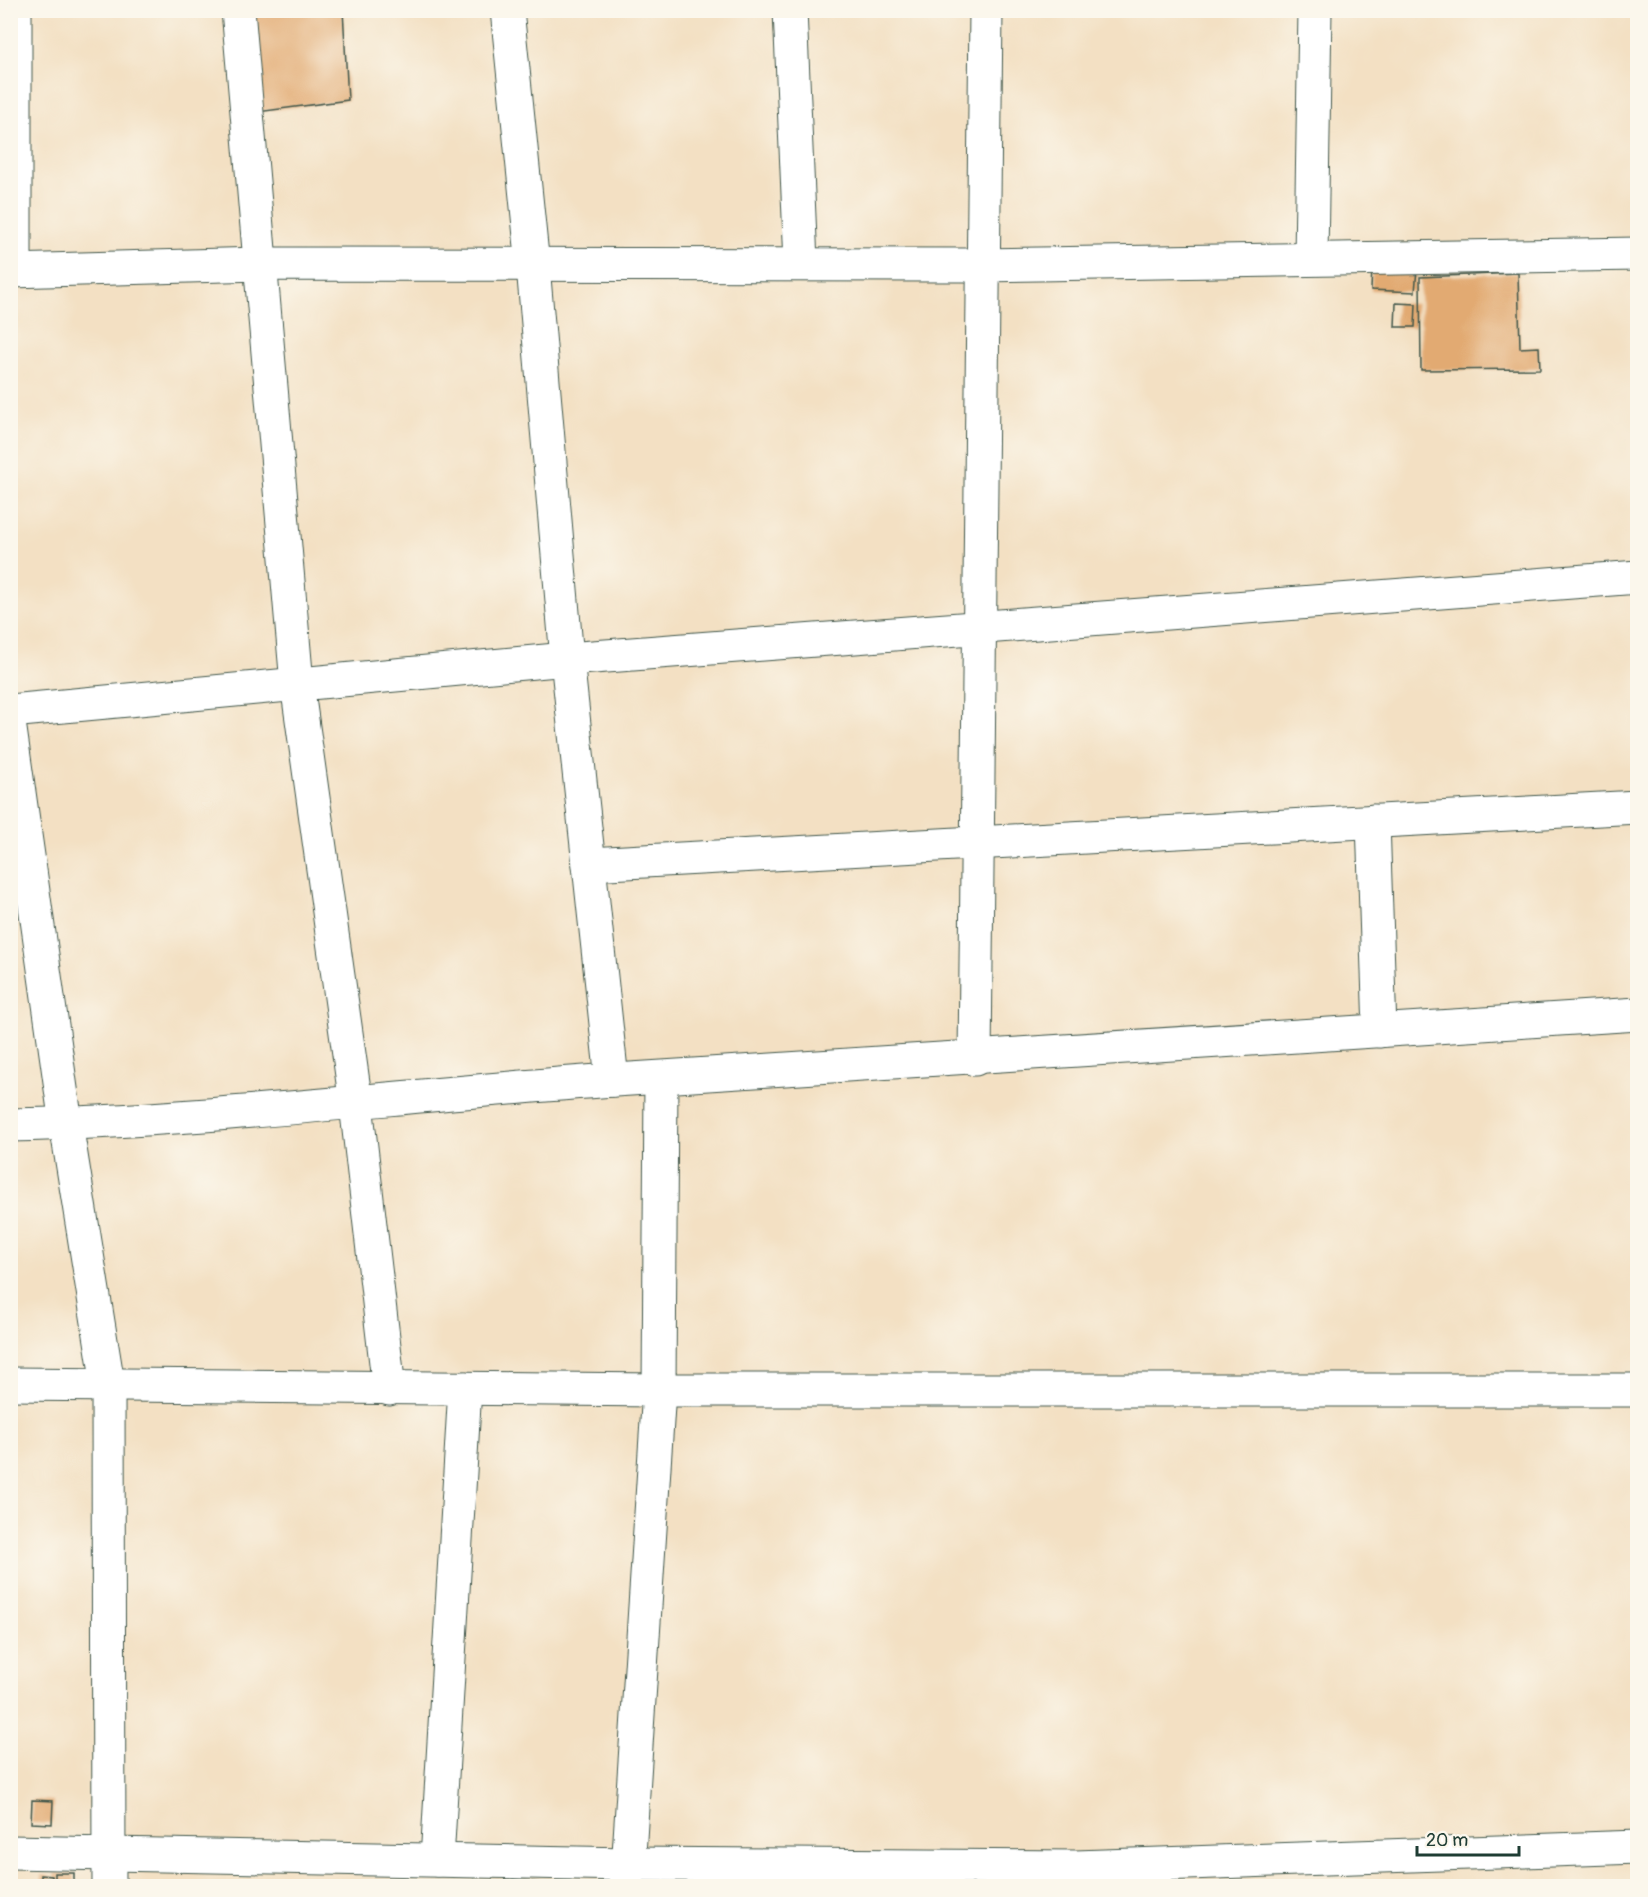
<svg xmlns="http://www.w3.org/2000/svg" width="1648" height="1897" font-family="Pangolin,sans-serif">
  <rect width="100%" height="100%" fill="#fbf7ec"/>
  <filter id="ink" filterUnits="userSpaceOnUse"><feTurbulence type="fractalNoise" baseFrequency=".0167" numOctaves="2"/><feDisplacementMap in="SourceGraphic" scale="12" xChannelSelector="R" yChannelSelector="G"/><feConvolveMatrix kernelMatrix="1 2 1 2 8 2 1 2 1" color-interpolation-filters="sRGB"/></filter>
  <filter id="wash" filterUnits="userSpaceOnUse"><feTurbulence type="fractalNoise" baseFrequency=".008" numOctaves="4" result="noise"/><feDisplacementMap in="SourceGraphic" scale="24" xChannelSelector="R" yChannelSelector="G"/><feGaussianBlur stdDeviation="1.35" result="paint"/><feColorMatrix in="noise" values="0 0 0 0 0 0 0 0 0 0 0 0 0 0 0 0 0 1.4 0 .05"/><feComposite in="paint" operator="in"/></filter>
  <g filter="url(#wash)">
    <rect width="100%" height="100%" fill="#f3e0c3"/>
    <g id="blocks">
      <g fill="#e2aa72">
        <polygon points="247,10 343,10 348,100 250,113"/>
        <polygon points="1372,267 1417,269 1415,292 1371,290"/>
        <polygon points="1518,273 1520,348 1539,347 1540,369 1421,370 1420,277"/>
        <polygon points="1396,303 1416,304 1415,327 1395,327"/>
        <polygon points="32,1800 53,1801 52,1824 31,1823"/>
        <rect x="55" y="1873" width="19" height="13"/>
        <polygon points="41,1875 52,1876 52,1886 41,1886"/>
        <polygon points="513,1880 553,1884 552,1886 513,1886"/>
        <polygon points="820,1882 821,1886 797,1886 797,1883"/>
      </g>
    </g>
  </g>
  <g filter="url(#ink)">
    <use href="#blocks" fill-opacity="0" stroke="#3f5549" stroke-width="1.5"/>
    <g fill="none" stroke-linecap="round" stroke-linejoin="round">
      <defs>
        <g id="minor">
          <polyline points="238,10 297,684 356,1104 389,1389"/>
          <polyline points="507,10 533,266 567,659 612,1080"/>
          <polyline points="790,10 801,263"/>
          <polyline points="1311,257 1315,10"/>
          <polyline points="10,271 260,264 982,265 1638,254"/>
          <polyline points="15,271 15,10"/>
          <polyline points="10,711 567,659 1638,577"/>
          <polyline points="10,729 66,1124 108,1384 109,1886"/>
          <polyline points="1373,821 1380,1031"/>
          <polyline points="589,864 1638,807"/>
          <polyline points="975,1059 986,10"/>
          <path d="M 10,1125 C 213,1121 413,1093 615,1080 C 956,1059 1297,1037 1638,1014"/>
          <polyline points="10,1384 659,1390 1638,1390"/>
          <polyline points="10,1852 628,1864 1076,1867 1638,1847"/>
          <polyline points="437,1860 465,1388"/>
          <polyline points="627,1885 659,1390 661,1078"/>
        </g>
      </defs>
      <use href="#minor" stroke="#3f5549" stroke-width="35"/>
      <use href="#minor" stroke="#fff" stroke-width="33"/>
    </g>
  </g>
  <rect width="1648" height="1897" fill="none" stroke="#fbf7ec" stroke-width="36"/>
  <path d="M1417 1846v9h102v-9" fill="none" stroke="#1f3d34" stroke-width="3"/>
  <text x="1426" y="1846" font-size="18" fill="#1f3d34" stroke="#fbf7ec" stroke-width="4.5" paint-order="stroke">20 m</text>
</svg>
